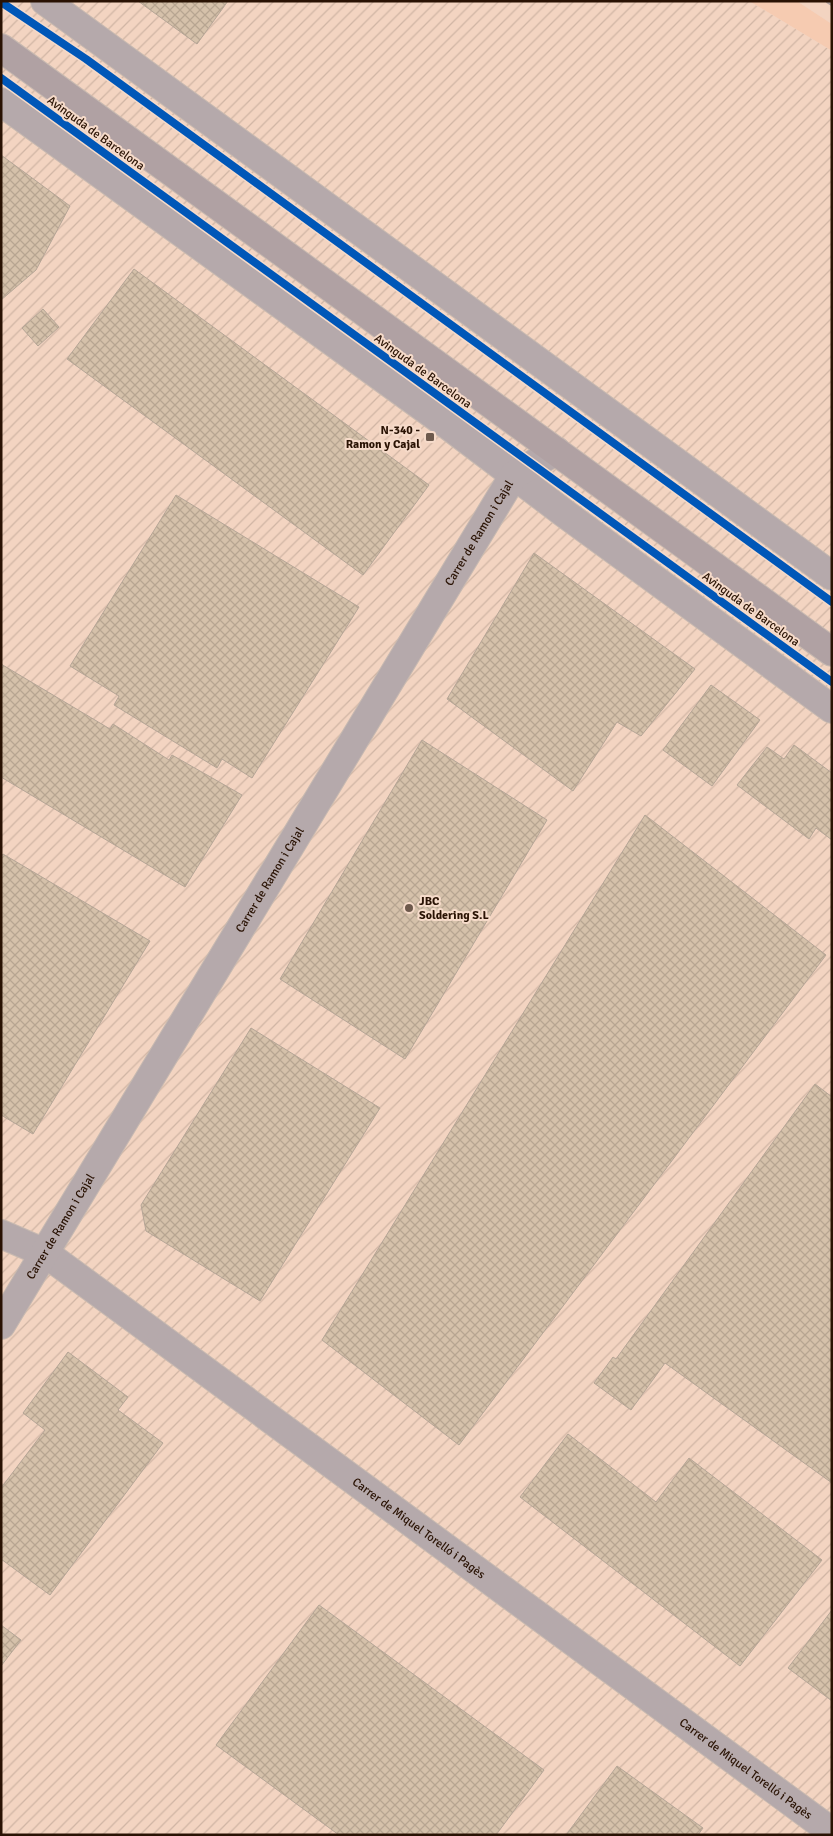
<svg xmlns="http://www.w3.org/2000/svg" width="833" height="1836" font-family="Signika,sans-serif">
  <defs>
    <pattern id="industrial-furrows" width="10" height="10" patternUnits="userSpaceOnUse" patternTransform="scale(1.25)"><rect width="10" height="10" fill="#f3d4c1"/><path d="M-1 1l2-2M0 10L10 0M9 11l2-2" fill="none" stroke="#d0b5a4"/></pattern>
    <pattern id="building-cross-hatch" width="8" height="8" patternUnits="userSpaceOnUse" patternTransform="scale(1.25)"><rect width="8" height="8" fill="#d5c1aa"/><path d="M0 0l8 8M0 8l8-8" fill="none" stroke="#b7a591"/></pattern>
  </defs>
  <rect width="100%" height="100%" fill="#ecddd4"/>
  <polygon fill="#f3d4c1" points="797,1 832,1 832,24"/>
  <polygon fill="url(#industrial-furrows)" points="1,1 749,1 832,51 832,1835 1,1835"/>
  <polygon fill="#f6cbb1" points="749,1 797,1 832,24 832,51"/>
  <g fill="url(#building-cross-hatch)" stroke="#b5a596">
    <polygon points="138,1 228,1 197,44"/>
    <polygon points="1,155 70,206 36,270 1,300"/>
    <polygon points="134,269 429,485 363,575 67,359"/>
    <polygon points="43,309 59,327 38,346 22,328"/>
    <polygon points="176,495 359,607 252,778 222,759 217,768 114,705 119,696 70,666"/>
    <polygon points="534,553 695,669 641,736 617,722 573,791 447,699"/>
    <polygon points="1,664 110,729 113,724 169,760 172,755 242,795 185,887 1,777"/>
    <polygon points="711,685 760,720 712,786 663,750"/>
    <polygon points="422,740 547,820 405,1059 280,979"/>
    <polygon points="794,745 832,773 832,840 816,828 809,839 737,785 767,747 784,759"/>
    <polygon points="645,815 826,955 459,1445 322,1340"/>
    <polygon points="3,854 150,941 33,1134 1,1115 1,857"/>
    <polygon points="251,1028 380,1108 260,1301 146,1231 141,1205"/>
    <polygon points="815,1084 832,1097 832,1483 665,1363 631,1410 594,1383 613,1357 616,1359"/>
    <polygon points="68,1352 128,1397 118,1410 163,1443 50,1595 1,1559 1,1488 45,1430 23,1413"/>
    <polygon points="568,1434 656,1502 689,1458 822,1560 740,1666 520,1497"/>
    <polygon points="319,1605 544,1770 496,1835 339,1835 216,1745"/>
    <polygon points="832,1610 832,1701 788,1668"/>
    <polygon points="1,1625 21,1640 1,1666"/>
    <polygon points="617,1766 703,1828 698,1835 566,1835"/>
  </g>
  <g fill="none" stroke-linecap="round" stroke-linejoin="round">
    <defs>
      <g id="minor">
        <polyline points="45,1 832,576"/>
        <polyline points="1,102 449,426 564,513 832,709"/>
        <path id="s1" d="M 1,1234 L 45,1253 L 832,1832"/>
        <path id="s2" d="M 1,1325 L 514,475 L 556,451"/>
      </g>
      <polyline id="primary" points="1,48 832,652"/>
    </defs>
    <use href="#minor" stroke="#c7b9b0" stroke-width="30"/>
    <use href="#primary" stroke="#c7b9b0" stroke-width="30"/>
    <use href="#minor" stroke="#b5a9ab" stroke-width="28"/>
    <use href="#primary" stroke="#b0a1a3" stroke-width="28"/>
    <polyline stroke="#ab9e9d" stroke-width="4" stroke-dasharray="8 4" stroke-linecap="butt" points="827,1 832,4"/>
    <defs>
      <g id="cycleway">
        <polyline points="1,2 86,59 832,602"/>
        <polyline points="1,78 832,682"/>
      </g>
    </defs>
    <use href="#cycleway" stroke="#f6dbca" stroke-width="11"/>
    <use href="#cycleway" stroke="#0057b8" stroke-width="8"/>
  </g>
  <g fill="#6d594c" stroke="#f6dbca" stroke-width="2">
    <rect x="425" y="432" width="10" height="10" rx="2.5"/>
    <circle cx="409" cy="908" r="5"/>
  </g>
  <g text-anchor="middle" stroke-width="4" stroke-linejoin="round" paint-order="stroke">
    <g font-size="12" fill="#291203" stroke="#f6dbca">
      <text transform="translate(96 133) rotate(36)" y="4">Avinguda de Barcelona</text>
      <text transform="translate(423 371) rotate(36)" y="4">Avinguda de Barcelona</text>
      <text dy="4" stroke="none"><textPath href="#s2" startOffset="925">Carrer de Ramon i Cajal</textPath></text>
      <text transform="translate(751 609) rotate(36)" y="4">Avinguda de Barcelona</text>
      <text dy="4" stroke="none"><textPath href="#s2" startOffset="520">Carrer de Ramon i Cajal</textPath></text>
      <text dy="4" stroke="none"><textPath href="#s2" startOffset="115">Carrer de Ramon i Cajal</textPath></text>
      <text dy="4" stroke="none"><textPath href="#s1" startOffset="512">Carrer de Miquel Torelló i Pagès</textPath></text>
      <text dy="4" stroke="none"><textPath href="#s1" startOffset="918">Carrer de Miquel Torelló i Pagès</textPath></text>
    </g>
    <g font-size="12" font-weight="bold" fill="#291203" stroke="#f6dbca" text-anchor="end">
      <text x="420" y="434">N-340 -<tspan x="420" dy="14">Ramon y Cajal</tspan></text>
      <text x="419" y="905" text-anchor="start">JBC<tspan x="419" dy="14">Soldering S.L</tspan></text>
    </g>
  </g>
  <rect width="833" height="1836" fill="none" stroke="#291203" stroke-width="5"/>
</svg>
